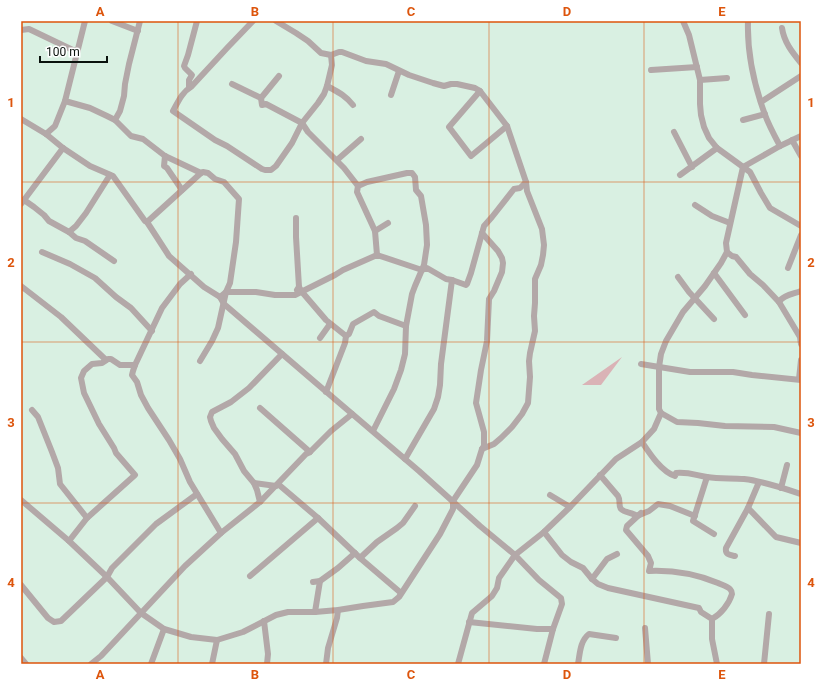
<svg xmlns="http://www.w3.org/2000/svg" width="822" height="685" font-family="Roboto,sans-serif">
  <rect width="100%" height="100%" fill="#d9f0e2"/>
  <polygon fill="#dab3b6" points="622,357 601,385 582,385"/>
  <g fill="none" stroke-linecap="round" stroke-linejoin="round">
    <g stroke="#b3a8a8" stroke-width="6">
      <polyline points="112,21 138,31"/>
      <path d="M 253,21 L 228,47 L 191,87 C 182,92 178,102 173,111 L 215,140 L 227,146 L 262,169 L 265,170 L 271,170 L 276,166 L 292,143 L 302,123 L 318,103 L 324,94 L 327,86 L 332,65 L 331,55"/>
      <polyline points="276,21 296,33 308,41 321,53 331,55 339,52 342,52 366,61 386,64 409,75 433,83 444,86 451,84 457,84 475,88 480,91 507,126 526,182 527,191 542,229 544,245 543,255 541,265 535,279 535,303 534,316 535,331 530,353 529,361 530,377 528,403 522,414 512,427 501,438 494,444 482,449"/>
      <polyline points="683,21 689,35 700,80 700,104 701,115 704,127 709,138 717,148 750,172 761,193 770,208 801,226"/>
      <path d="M 748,21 C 747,51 754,84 764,112 C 768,124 774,135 780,146"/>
      <path d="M 782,28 C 784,42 792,52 801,63"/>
      <polyline points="21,30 29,29 77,52"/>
      <polyline points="651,70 697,67"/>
      <polyline points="279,76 261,98 262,105 266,104 302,123 308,132 344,168 358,186"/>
      <polyline points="700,80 727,78"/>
      <polyline points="232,84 261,98"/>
      <path d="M 327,86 C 338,92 345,95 353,105"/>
      <polyline points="189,87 189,80 192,75 185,68 184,66 188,55 197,21"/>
      <polyline points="480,91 449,127 471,156 507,126"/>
      <polyline points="391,95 399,71"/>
      <polyline points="65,101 90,108 107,116 115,120 131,136 143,139 165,156 201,173 203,172 208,173 215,179 224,182 239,199 236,242 230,283 226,292 218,328 212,341 200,361"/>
      <polyline points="761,102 801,76"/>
      <polyline points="21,119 46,134 63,148 90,166 113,176 145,221 147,222 169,256 204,287 220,297 224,304 316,383 419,471 480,526 515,555 539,580 561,598 562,604 553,629 544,664"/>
      <polyline points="115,120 120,111 124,96 125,84 129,64 140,21"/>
      <polyline points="743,120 765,114"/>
      <polyline points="674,132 692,167"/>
      <polyline points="46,134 55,126 65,101 85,21"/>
      <polyline points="792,140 801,156"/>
      <polyline points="165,156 164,166 167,168 182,190"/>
      <polyline points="337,160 361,139"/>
      <polyline points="680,175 717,148"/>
      <polyline points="24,200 34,207 44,215 49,221 69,232 76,226 86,213 110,175"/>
      <polyline points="21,204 63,148"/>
      <polyline points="695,205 712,216 730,223"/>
      <polyline points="296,218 296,237 299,287 297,290"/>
      <polyline points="147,222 201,173"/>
      <polyline points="375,231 388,223"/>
      <polyline points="69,232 76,238 85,241 114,261"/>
      <polyline points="42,252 70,264 95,278 116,297 131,308 152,331"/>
      <polyline points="727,252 732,256 736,257 750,274 763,285 779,302 800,337 801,344"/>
      <polyline points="788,268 801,235"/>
      <polyline points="714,273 745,315"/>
      <polyline points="191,274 180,284 162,308 135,365 133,371 132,375 137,382 141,395 148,408 169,440 180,459 190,482 221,533"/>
      <polyline points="678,277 689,292 714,319"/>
      <polyline points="21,286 61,317 106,360"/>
      <polyline points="299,287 302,292 326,320 346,336 345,343 326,392"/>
      <polyline points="220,297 226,292 256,292 275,295 295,295 335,275 343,270 377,255 422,270 427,268 446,279 452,280 466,285 467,284 471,273 484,226 492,217 514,189 520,188 526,182"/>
      <path d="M 779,302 C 783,295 794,294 801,291"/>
      <polyline points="346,336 349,334 353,324 374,312 379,316 406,326"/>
      <polyline points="320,338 330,324"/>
      <polyline points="641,364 690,372 733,372 752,375 801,380"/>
      <polyline points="799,379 801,360"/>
      <polyline points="260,408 310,452"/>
      <polyline points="32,410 38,417 52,452 58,468 60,484 87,518"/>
      <polyline points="661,413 677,422 698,423 725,426 774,427 801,433"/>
      <polyline points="373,431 394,389 401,370 405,354 406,326 412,294 415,286 424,265 427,245 426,225 421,196 416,190 415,177 412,173 407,173 367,182 358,186 357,192 375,231 377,255"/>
      <path d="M 642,442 C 650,454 661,471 675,476 L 676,473 C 689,472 695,475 707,477 C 719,479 731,478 744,479 C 763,481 783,488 801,494"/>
      <polyline points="405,459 434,409 438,397 440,385 441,364 452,280"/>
      <path d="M 600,475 L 618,496 C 621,501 618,505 621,509 C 625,513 632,512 637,516 L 649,511 L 658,504 L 670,506 L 695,516"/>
      <polyline points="707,477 693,521 714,534"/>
      <polyline points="254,483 276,486"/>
      <polyline points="278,484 318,518 360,558 401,593"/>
      <polyline points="781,488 787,465"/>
      <polyline points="550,495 570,507"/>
      <polyline points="21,500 69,541 107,577 141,613 164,629 191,637 217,640 243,632 276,615 288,612 315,612 338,610 363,606 393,602 399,597 440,534 453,509 453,501 477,465 482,449 484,446 484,432 476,403 481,370 487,341 489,299 494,291 502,272 503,263 502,258 498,251 482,233"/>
      <polyline points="260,502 257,490 254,483 244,471 235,454 222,439 214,428 211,421 210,417 212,412 231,402 249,388 282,354"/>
      <polyline points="748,508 776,537 801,543"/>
      <path d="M 641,513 L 627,526 L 626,530 L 648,556 L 651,563 L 649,571 C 673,570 696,574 718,583 C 722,585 727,586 730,589 C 731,590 732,592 732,594 C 729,604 721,614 712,619"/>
      <polyline points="544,532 562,555 571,562 583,568 592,579 598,584 608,588 699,608 701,612 712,619 712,639 717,664"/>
      <polyline points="69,541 87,518 135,475 116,453 114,448 99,424 84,393 81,378 84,371 92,364 102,363 108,359 111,359 120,365 135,365"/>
      <path d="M 735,556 C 730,555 725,555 726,548 L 748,508 L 759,482"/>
      <polyline points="360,558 377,542 397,528 403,523 415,506"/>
      <polyline points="250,576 318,518"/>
      <polyline points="592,579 607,559 617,554"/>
      <polyline points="313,582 320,581 338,568 355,553"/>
      <polyline points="21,585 48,618 54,622 61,621 107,577 112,568 156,524 197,494"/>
      <polyline points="315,612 320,581"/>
      <polyline points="264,621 268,654 267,664"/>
      <polyline points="469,622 537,629 553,629"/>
      <polyline points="645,628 648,664"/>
      <polyline points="21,658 26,664"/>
      <polyline points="91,664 101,656 185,566 221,533 260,502 306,454 310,452 331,431 352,414"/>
      <polyline points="151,664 164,629"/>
      <polyline points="212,664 217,640"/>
      <polyline points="326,664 328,648 337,618 338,610"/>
      <polyline points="458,664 472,613 492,596 497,588 499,578 515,555 544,532 570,507 616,459 642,442 654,429 661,413 659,409 659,367 661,354 666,341 683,312 705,286 721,263 727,252 726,243 743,167 780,146 801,136"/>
      <path d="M 578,664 C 580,653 580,641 589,634 L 616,638"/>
      <polyline points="764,664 769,614"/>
    </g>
  </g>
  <path fill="none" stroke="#dd550c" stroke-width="1" stroke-opacity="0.55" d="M 178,21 L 178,664M 333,21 L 333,664M 489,21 L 489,664M 644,21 L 644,664M 21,182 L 801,182M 21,342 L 801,342M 21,503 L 801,503"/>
  <rect width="822" height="685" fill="none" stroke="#ffffff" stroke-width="44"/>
  <path d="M40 56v6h67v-6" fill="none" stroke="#0a120d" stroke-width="2"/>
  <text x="46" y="56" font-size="12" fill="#0a120d" stroke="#ffffff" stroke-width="3" paint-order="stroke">100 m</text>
  <rect x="22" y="22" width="778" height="641" fill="none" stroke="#dd550c" stroke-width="1.5"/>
  <g font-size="13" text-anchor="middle" font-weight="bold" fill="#dd550c">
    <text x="100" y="16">A</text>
    <text x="255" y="16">B</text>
    <text x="411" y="16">C</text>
    <text x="567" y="16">D</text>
    <text x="722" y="16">E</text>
    <text x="11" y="107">1</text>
    <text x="811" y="107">1</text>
    <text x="11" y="267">2</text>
    <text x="811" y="267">2</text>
    <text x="11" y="427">3</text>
    <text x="811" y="427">3</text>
    <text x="11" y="587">4</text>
    <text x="811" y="587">4</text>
    <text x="100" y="679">A</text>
    <text x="255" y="679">B</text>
    <text x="411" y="679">C</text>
    <text x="567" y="679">D</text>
    <text x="722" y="679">E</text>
  </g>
</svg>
